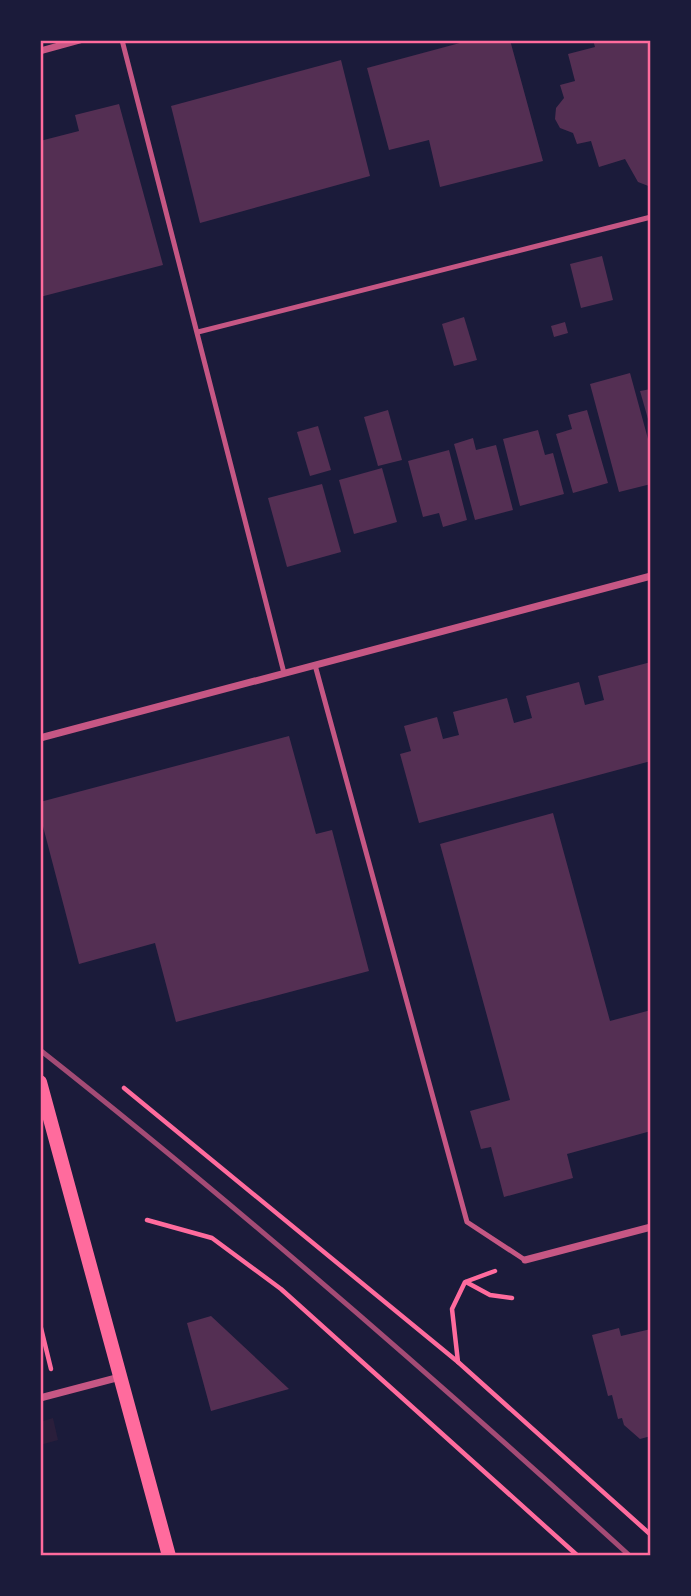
<svg xmlns="http://www.w3.org/2000/svg" width="691" height="1596" font-family="Helvetica,sans-serif">
  <rect width="100%" height="100%" fill="#1b1b3a"/>
  <polygon fill="#2a1e3b" points="53,1418 58,1440 40,1445 40,1422"/>
  <g fill="#542f53">
    <polygon points="471,40 510,40 543,161 440,187 429,140 389,150 367,68"/>
    <polygon points="593,40 651,40 651,187 638,182 625,159 599,167 591,141 577,144 573,133 560,128 555,119 556,108 564,98 560,85 575,81 568,54 595,47"/>
    <polygon points="341,60 370,176 200,223 171,106"/>
    <polygon points="119,104 163,265 40,297 40,141 79,131 75,115"/>
    <polygon points="602,256 613,300 581,308 570,264"/>
    <polygon points="464,317 477,360 454,366 442,324"/>
    <polygon points="565,322 568,333 554,337 551,326"/>
    <polygon points="630,373 651,450 651,484 619,492 590,384"/>
    <polygon points="651,389 651,426 650,426 640,391"/>
    <polygon points="388,410 402,460 378,466 364,417"/>
    <polygon points="587,410 608,483 573,493 556,434 572,429 568,415"/>
    <polygon points="318,426 331,470 310,476 297,432"/>
    <polygon points="538,430 545,455 553,453 564,494 520,506 503,439"/>
    <polygon points="473,438 476,450 496,445 513,510 475,520 454,444"/>
    <polygon points="449,450 467,520 443,527 439,513 423,517 408,461"/>
    <polygon points="382,468 397,522 354,534 339,480"/>
    <polygon points="322,484 341,552 287,567 268,498"/>
    <polygon points="651,662 651,761 419,823 400,754 411,751 404,726 437,717 443,739 459,735 453,712 507,698 514,723 532,718 526,696 579,682 585,705 604,700 598,676"/>
    <polygon points="289,736 316,834 332,830 369,971 176,1022 155,943 79,964 40,815 40,802"/>
    <polygon points="553,813 610,1021 651,1010 651,1131 567,1154 573,1178 504,1197 491,1147 481,1149 470,1111 510,1100 440,844"/>
    <polygon points="211,1316 289,1389 211,1411 187,1323"/>
    <polygon points="619,1328 621,1336 651,1329 651,1436 640,1439 624,1425 622,1418 618,1419 612,1395 608,1396 592,1335"/>
  </g>
  <g fill="none" stroke-linecap="round" stroke-linejoin="round">
    <g stroke="#ff6b9d" stroke-width="4.5">
      <polyline points="124,1088 458,1362"/>
      <polyline points="147,1220 212,1238 281,1289 578,1556"/>
      <polyline points="495,1271 465,1282 452,1309 458,1362 651,1535"/>
      <polyline points="466,1282 490,1295 512,1298"/>
      <polyline points="40,1324 51,1369"/>
    </g>
    <g stroke="#c65784" stroke-width="5">
      <polyline points="122,40 284,673"/>
      <polyline points="198,332 651,217"/>
      <polyline points="315,665 467,1222 525,1260"/>
    </g>
    <g stroke="#c65784" stroke-width="7">
      <polyline points="40,51 80,40"/>
      <polyline points="40,738 651,576"/>
      <polyline points="525,1260 651,1227"/>
      <polyline points="40,1398 120,1377"/>
    </g>
    <polyline stroke="#ff6b9d" stroke-width="14" points="40,1082 169,1556"/>
    <path stroke="#a44b75" stroke-width="5" d="M 40,1050 C 244,1211 438,1381 630,1556"/>
  </g>
  <rect width="691" height="1596" fill="none" stroke="#1b1b3a" stroke-width="84"/>
  <rect x="42" y="42" width="607" height="1512" fill="none" stroke="#ff6b9d" stroke-width="2.5"/>
</svg>
